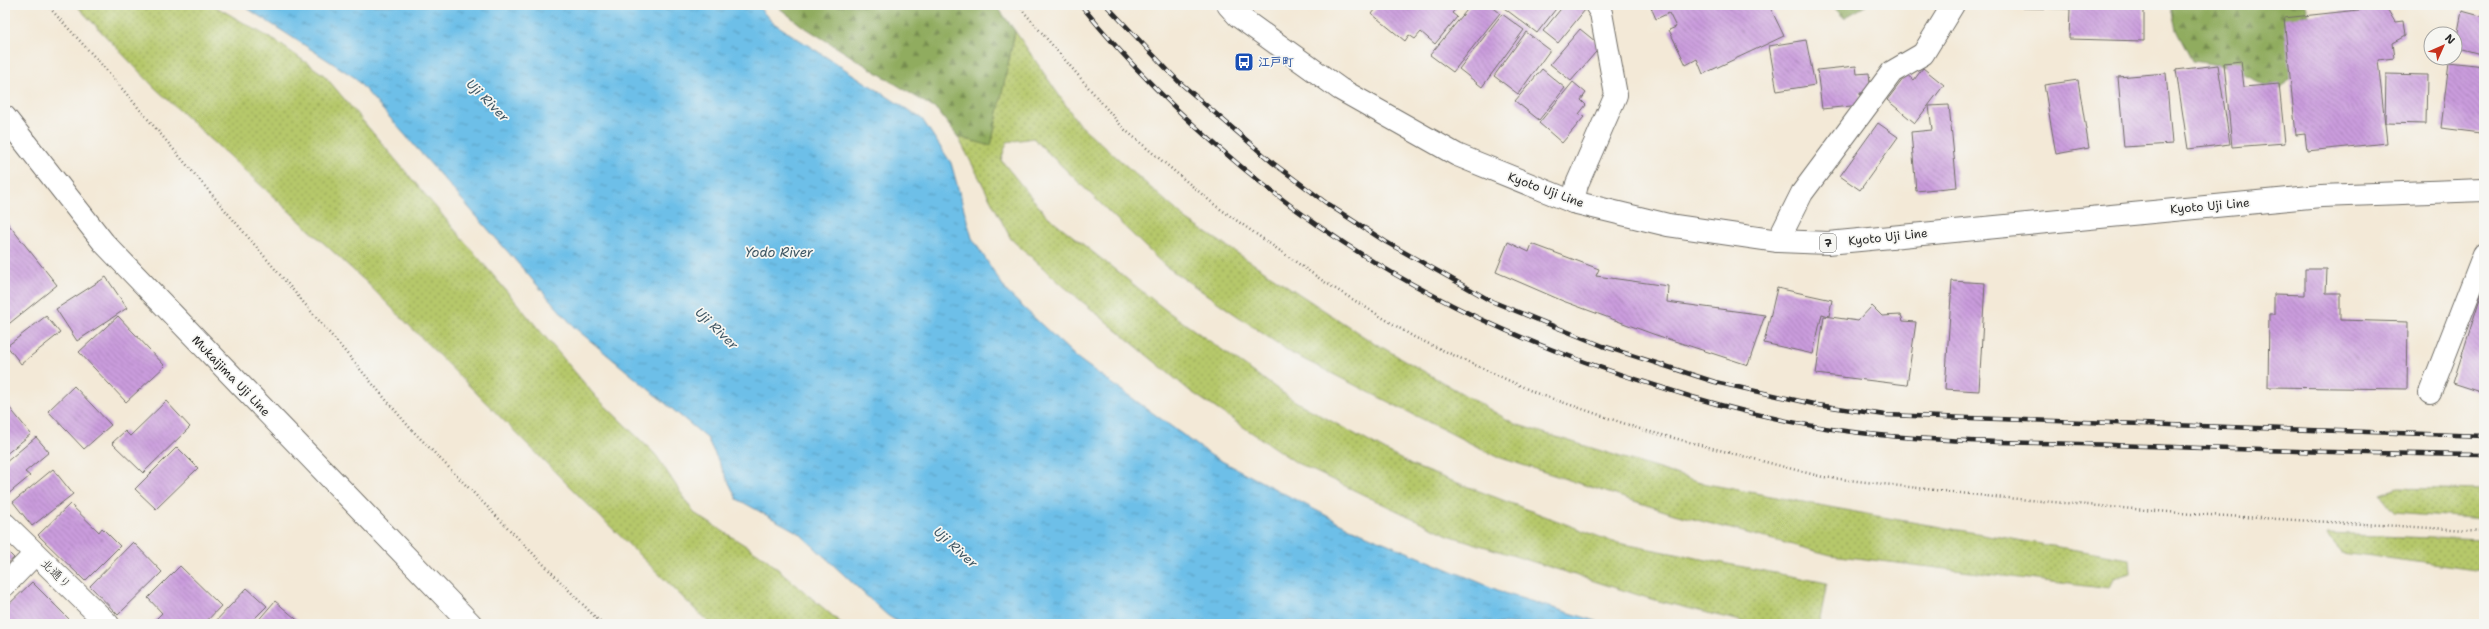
<svg xmlns="http://www.w3.org/2000/svg" width="2489" height="629" font-family="'Shantell Sans','Klee One',sans-serif">
  <defs>
    <pattern id="green-dots" width="8" height="8" patternUnits="userSpaceOnUse"><rect width="8" height="8" fill="#b6c86b"/><path d="M2 2h.1M6 6h.1" fill="none" stroke="#94a358" stroke-width="1.8" stroke-linecap="round"/></pattern>
    <pattern id="forest-firs" width="22" height="20" patternUnits="userSpaceOnUse"><rect width="22" height="20" fill="#90ac5f"/><path d="M5 1l3.5 6h-7zM16 11l3.5 6h-7z" fill="#768c4f"/></pattern>
    <pattern id="water-ripples" width="26" height="14" patternUnits="userSpaceOnUse"><rect width="26" height="14" fill="#6dbfe8"/><path d="M2 4q2-2 4 0t4 0M15 11q2-2 4 0t4 0" fill="none" stroke="#5a9bbc"/></pattern>
    <pattern id="building-back-hatch" width="6" height="6" patternUnits="userSpaceOnUse"><rect width="6" height="6" fill="#ca9cdd"/><path d="M-1 5l2 2M0 0l6 6M5-1l2 2" fill="none" stroke="#a47fb3"/></pattern>
  </defs>
  <rect width="100%" height="100%" fill="#f6f6f2"/>
  <filter id="ink" filterUnits="userSpaceOnUse"><feTurbulence type="fractalNoise" baseFrequency=".025" numOctaves="2"/><feDisplacementMap in="SourceGraphic" scale="8" xChannelSelector="R" yChannelSelector="G"/><feConvolveMatrix kernelMatrix="1 2 1 2 8 2 1 2 1" color-interpolation-filters="sRGB"/></filter>
  <filter id="wash" filterUnits="userSpaceOnUse"><feTurbulence type="fractalNoise" baseFrequency=".012" numOctaves="4" result="noise"/><feDisplacementMap in="SourceGraphic" scale="16" xChannelSelector="R" yChannelSelector="G"/><feGaussianBlur stdDeviation="0.9" result="paint"/><feColorMatrix in="noise" values="0 0 0 0 0 0 0 0 0 0 0 0 0 0 0 0 0 1.4 0 .05"/><feComposite in="paint" operator="in"/></filter>
  <g filter="url(#wash)">
    <rect width="100%" height="100%" fill="#f3e9d7"/>
    <g fill="url(#green-dots)" stroke="#707a4b">
      <polygon points="76,5 213,5 277,42 324,75 596,397 656,455 694,513 765,558 842,624 710,624 572,489 364,280 154,87"/>
      <polygon points="1015,31 1078,123 1187,220 1366,338 1515,424 1707,484 1888,518 2129,559 2130,574 2114,579 2110,589 1831,555 1674,514 1498,457 1291,353 1164,265 1033,138 1007,142 1001,160 1046,215 1167,311 1293,400 1413,466 1613,542 1827,583 1819,624 1752,624 1651,599 1448,535 1297,463 1190,391 1061,284 1011,239 958,137 991,145"/>
      <polygon points="2398,488 2484,490 2484,519 2395,512 2380,494"/>
      <polygon points="2326,534 2484,540 2484,571 2342,552"/>
    </g>
    <g fill="url(#forest-firs)" stroke="#5e6c45">
      <polygon points="779,5 996,5 1015,31 991,146 958,137 937,110 801,25 778,7"/>
      <polygon points="1832,5 1867,5 1844,18"/>
      <polygon points="2170,5 2306,5 2311,21 2304,63 2278,91 2225,66 2192,61 2176,30"/>
    </g>
    <polygon fill="url(#water-ripples)" stroke="#4c758a" points="242,5 757,5 772,22 922,119 951,163 972,238 1007,292 1077,358 1212,456 1350,528 1507,594 1606,624 901,624 887,615 799,533 737,499 707,438 574,327 354,77"/>
    <g id="blocks">
      <g fill="url(#building-back-hatch)">
        <polygon points="1379,5 1459,5 1452,13 1457,17 1435,44 1421,32 1415,39 1409,35 1405,41 1372,14"/>
        <polygon points="1471,5 1490,5 1500,13 1453,72 1430,55"/>
        <polygon points="1500,5 1559,5 1537,33"/>
        <polygon points="1564,5 1579,5 1585,10 1558,43 1543,31"/>
        <polygon points="1650,5 1769,5 1784,36 1703,74 1697,59 1686,65 1669,30 1676,27 1669,13 1656,19"/>
        <polygon points="2022,5 2144,5 2144,41 2069,39 2070,9 2022,8"/>
        <polygon points="2386,7 2395,22 2403,21 2405,36 2392,43 2394,58 2378,60 2387,143 2307,151 2305,134 2296,135 2284,18"/>
        <polygon points="2462,11 2484,17 2484,55 2455,47"/>
        <polygon points="1502,14 1524,30 1482,87 1459,69"/>
        <polygon points="1580,29 1601,46 1571,81 1550,64"/>
        <polygon points="1526,32 1550,50 1518,94 1494,76"/>
        <polygon points="1806,40 1815,85 1777,91 1769,46"/>
        <polygon points="2241,61 2244,87 2279,84 2285,143 2232,147 2224,63"/>
        <polygon points="2449,62 2484,66 2484,105 2481,133 2441,128"/>
        <polygon points="2218,65 2230,144 2188,149 2176,70"/>
        <polygon points="1856,66 1857,74 1869,73 1871,93 1860,93 1861,105 1822,109 1817,70"/>
        <polygon points="1923,68 1944,85 1915,123 1887,100 1907,74 1914,80"/>
        <polygon points="1542,69 1565,88 1539,120 1515,101"/>
        <polygon points="2166,73 2172,144 2124,147 2118,77"/>
        <polygon points="2386,74 2427,75 2426,124 2385,123"/>
        <polygon points="2078,80 2089,148 2056,154 2044,85"/>
        <polygon points="1573,82 1586,93 1581,100 1586,105 1579,114 1584,117 1562,143 1539,123"/>
        <polygon points="1949,105 1957,187 1916,191 1911,132 1932,130 1929,106"/>
        <polygon points="1878,123 1898,137 1860,190 1840,176"/>
        <polygon points="5,220 57,285 5,327"/>
        <polygon points="1508,242 1529,252 1532,244 1599,269 1596,276 1668,286 1667,302 1765,315 1748,365 1653,334 1563,301 1496,272"/>
        <polygon points="2305,269 2327,269 2326,293 2340,293 2340,320 2408,322 2407,389 2268,387 2269,314 2274,314 2274,294 2305,295"/>
        <polygon points="106,277 127,308 77,341 56,309"/>
        <polygon points="1952,281 1985,283 1979,391 1945,389"/>
        <polygon points="2484,286 2484,393 2453,383"/>
        <polygon points="1777,288 1832,300 1829,316 1822,314 1813,354 1764,343"/>
        <polygon points="1872,306 1882,316 1901,315 1903,321 1916,322 1907,385 1816,374 1824,316 1858,321"/>
        <polygon points="46,316 60,333 21,364 7,346"/>
        <polygon points="118,316 165,366 126,402 79,352"/>
        <polygon points="74,386 111,425 84,449 48,411"/>
        <polygon points="166,401 190,427 143,473 112,443 125,431 130,436"/>
        <polygon points="5,402 31,434 5,455"/>
        <polygon points="36,437 49,452 25,472 30,476 7,495 5,492 5,463"/>
        <polygon points="177,447 198,468 156,509 135,489"/>
        <polygon points="53,469 73,494 32,526 13,502"/>
        <polygon points="70,504 99,532 102,528 120,546 85,581 38,535"/>
        <polygon points="133,542 162,572 118,615 90,586"/>
        <polygon points="5,549 14,558 5,566"/>
        <polygon points="180,566 221,606 204,624 151,624 162,613 148,598"/>
        <polygon points="32,582 74,624 5,624 5,608"/>
        <polygon points="247,588 267,606 249,624 213,624"/>
        <polygon points="275,601 302,624 255,624"/>
      </g>
    </g>
  </g>
  <g filter="url(#ink)">
    <use href="#blocks" fill-opacity="0" stroke="#716e67" stroke-width="1"/>
    <g fill="none" stroke-linecap="round" stroke-linejoin="round">
      <defs>
        <g id="minor">
          <polyline points="1573,202 1577,184 1616,95 1601,13 1596,5"/>
          <polyline points="1778,241 1802,193 1892,72 1923,54 1953,5"/>
          <polyline points="2430,393 2484,254"/>
          <polyline points="5,524 108,624"/>
          <polyline points="5,585 35,554"/>
        </g>
        <g id="major">
          <polyline points="1228,5 1238,16 1340,89 1457,155 1573,202 1668,225 1778,241 1828,243 2321,196 2484,190"/>
          <polyline points="5,117 104,243 471,624"/>
        </g>
      </defs>
      <use href="#minor" stroke="#716e67" stroke-width="24"/>
      <use href="#major" stroke="#716e67" stroke-width="24"/>
      <g stroke="#716e67" stroke-width="2.5" stroke-dasharray="1 3" stroke-linecap="butt">
        <polyline points="47,5 102,65 410,428 602,624"/>
        <polyline points="1018,5 1124,129 1216,206 1326,283 1414,337 1536,393 1643,430 1823,477 1995,497 2192,514 2484,531"/>
      </g>
      <use href="#minor" stroke="#fff" stroke-width="22"/>
      <use href="#major" stroke="#fff" stroke-width="22"/>
      <defs>
        <g id="rail">
          <path d="M 1081,5 C 1172,118 1300,226 1429,293 C 1501,332 1579,362 1657,386 C 1718,406 1781,422 1845,431 C 1933,443 2025,442 2114,445 C 2237,449 2361,454 2484,455"/>
          <polyline points="1106,5 1178,81 1273,163 1329,205 1386,242 1491,301 1603,346 1715,382 1818,405 1885,415 2484,436"/>
        </g>
      </defs>
      <use href="#rail" stroke="#2b2b2b" stroke-width="4.5"/>
      <use href="#rail" stroke="#f6f6f2" stroke-width="3" stroke-dasharray="9" stroke-linecap="butt"/>
    </g>
  </g>
  <defs>
    <symbol id="bus-square" viewBox="-11 -11 22 22"><rect x="-9" y="-9" width="18" height="18" rx="4" fill="#1a4fb4" stroke="#f6f6f2"/><path d="M-5-6H5V4H4V6H2V4H-2V6H-4V4H-5ZM-3.5-4V0h7V-4ZM-3.5 1.2v1.5H-2V1.2ZM2 1.2v1.5H3.5V1.2Z" fill="#fff"/></symbol>
  </defs>
  <g fill-rule="evenodd">
    <use href="#bus-square" x="1233" y="51" width="22" height="22"/>
  </g>
  <g text-anchor="middle" stroke-width="3.5" stroke-linejoin="round" paint-order="stroke">
    <rect fill="#f6f6f2" stroke="#686867" stroke-width="1" x="1820" y="234" width="16" height="18" rx="3"/>
    <g font-size="11" font-weight="bold" fill="#2b2b2b">
      <text x="1828" y="247">7</text>
    </g>
    <g font-size="12" font-weight="bold" fill="#164399" stroke="#f6f6f2" text-anchor="start">
      <text x="1258" y="66">江戸町</text>
    </g>
    <g font-size="12" fill="#2b2b2b" stroke="#f6f6f2">
      <text transform="translate(1546 190) rotate(20)" y="4">Kyoto Uji Line</text>
      <text transform="translate(2210 206) rotate(-5)" y="4">Kyoto Uji Line</text>
      <text transform="translate(1888 237) rotate(-6)" y="4">Kyoto Uji Line</text>
      <text transform="translate(231 376) rotate(46)" y="4">Mukaijima Uji Line</text>
      <text transform="translate(56 574) rotate(44)" y="4">北通り</text>
    </g>
    <g font-size="13" font-style="italic" fill="#3f5764" stroke="#f6f6f2">
      <text transform="translate(488 100) rotate(45)" y="5">Uji River</text>
      <text x="779" y="257">Yodo River</text>
      <text transform="translate(717 328) rotate(44)" y="5">Uji River</text>
      <text transform="translate(956 547) rotate(42)" y="5">Uji River</text>
    </g>
  </g>
  <rect width="2489" height="629" fill="none" stroke="#f6f6f2" stroke-width="20"/>
  <g transform="translate(2443 46) rotate(45)"><circle r="19" fill="#f6f6f2" stroke="#a5a5a2"/>
  <path d="M0-3L7 15L0 10L-7 15Z" fill="#c8321e"/>
  <text y="-6" font-size="11" font-weight="bold" text-anchor="middle" fill="#2b2b2b">N</text>
  </g>
</svg>
